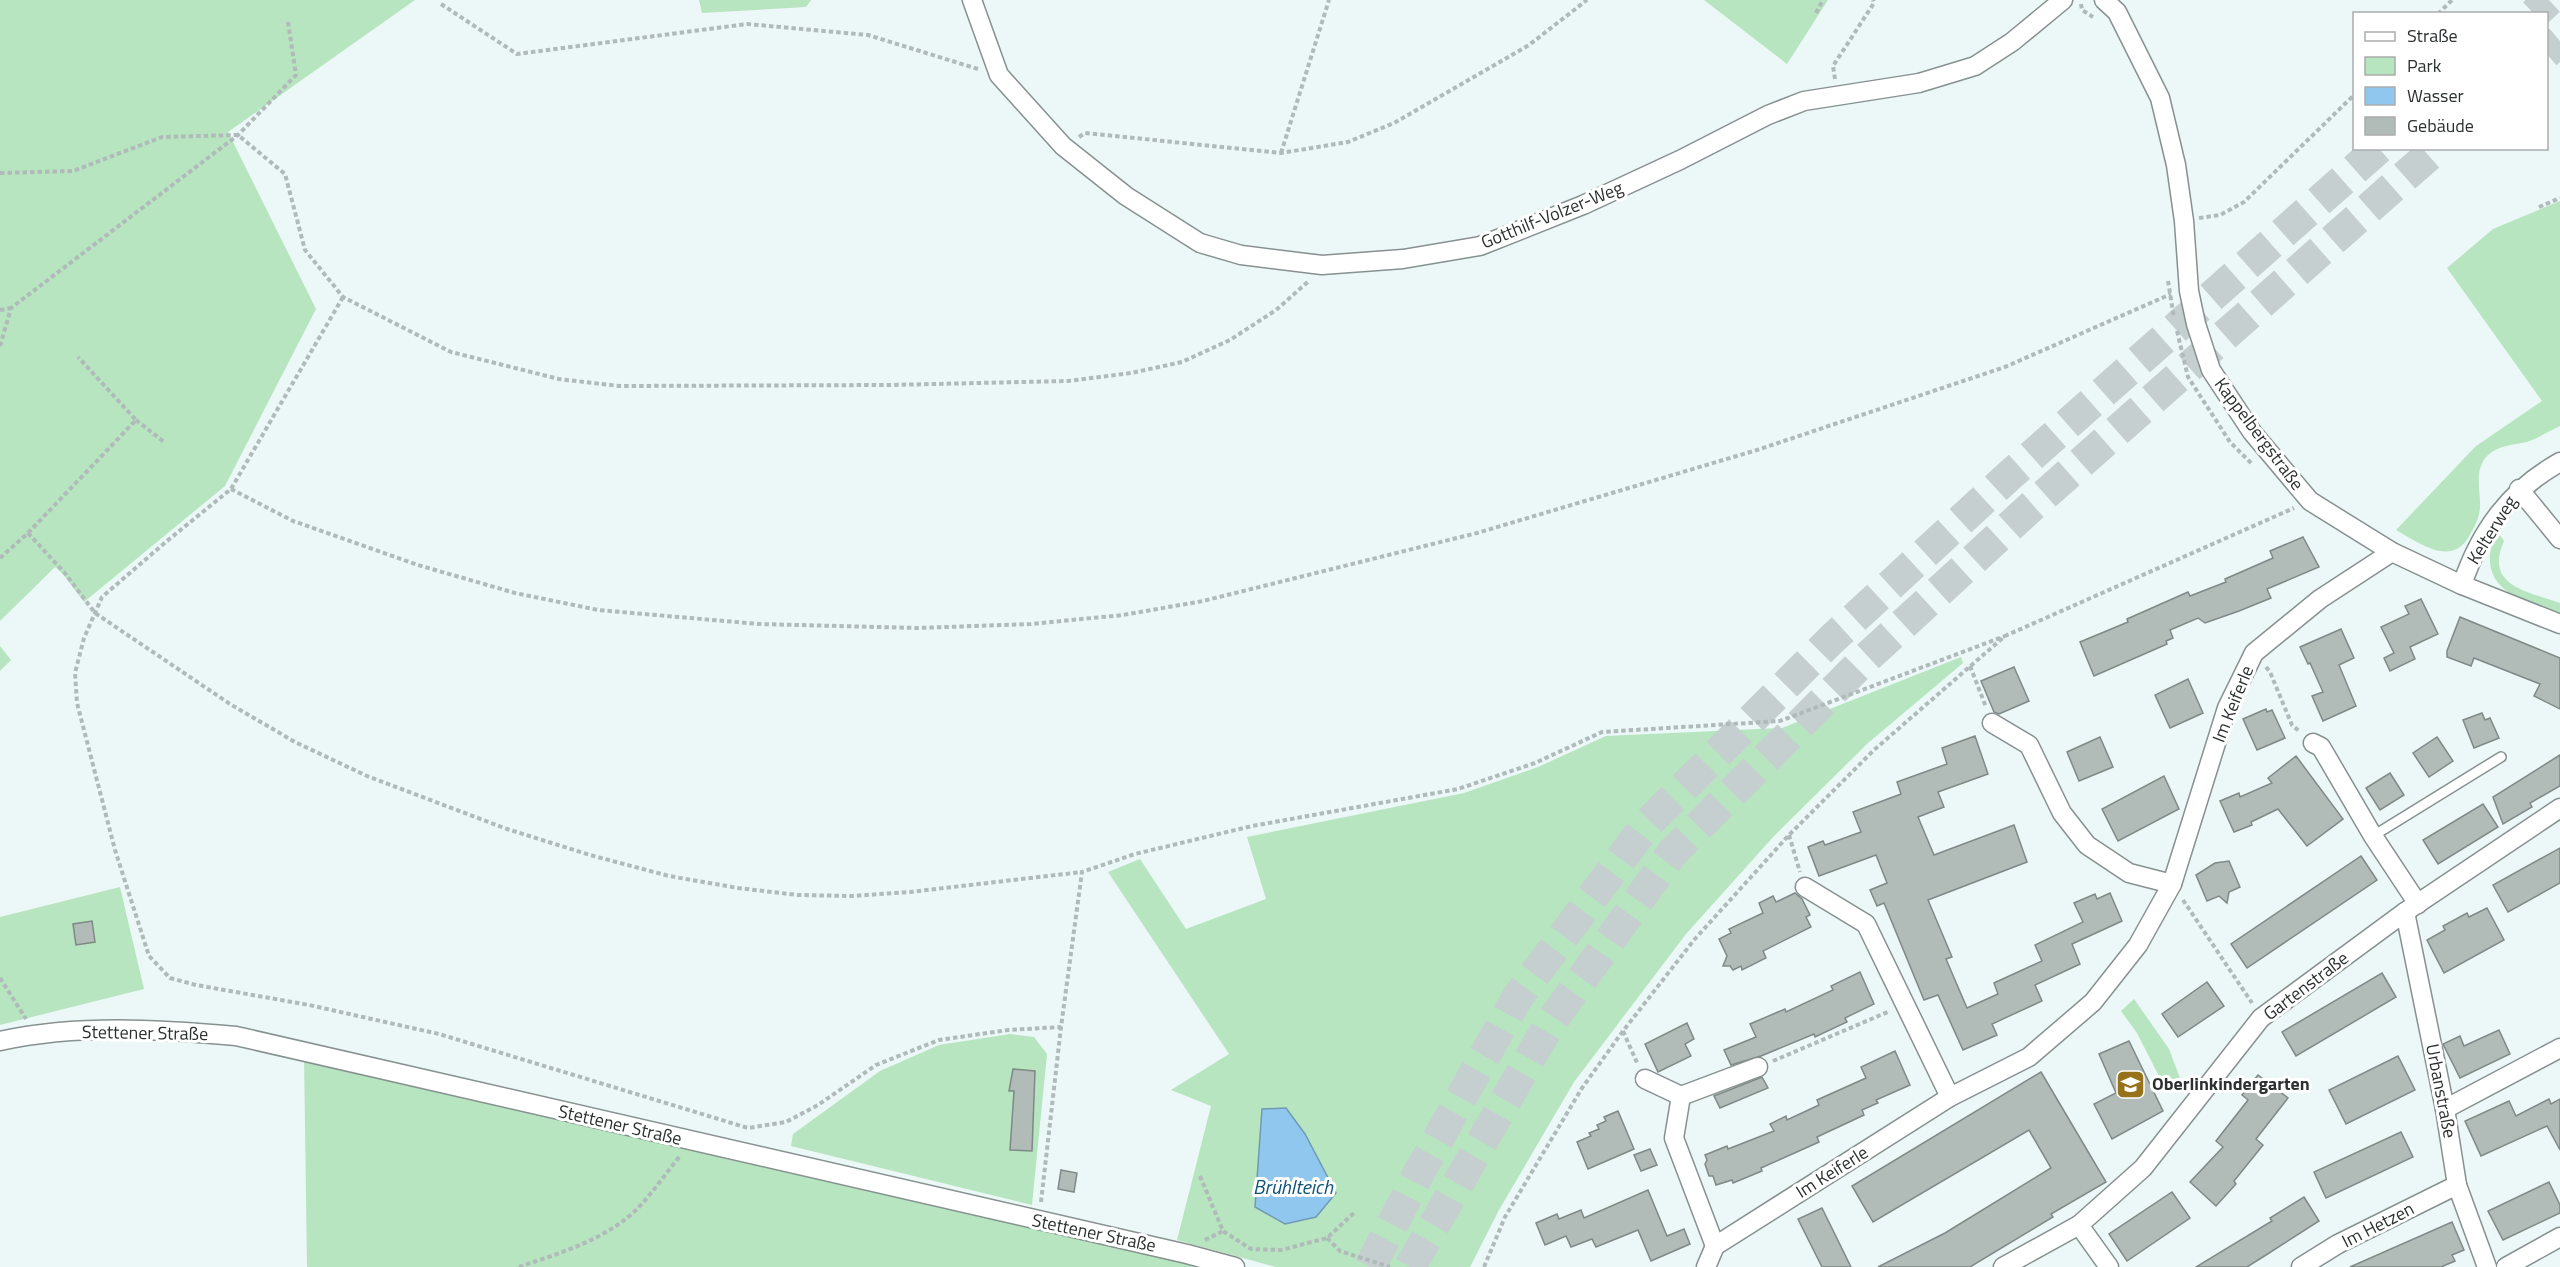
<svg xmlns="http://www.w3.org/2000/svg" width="2560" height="1267" font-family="'Titillium Web',sans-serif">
  <rect width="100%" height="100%" fill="#ecf7f7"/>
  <g fill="#b6e5bf">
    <polygon points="0,0 415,0 228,132 316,309 225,486 84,602 63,574 55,567 0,621"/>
    <polygon points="699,0 811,0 806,7 702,13"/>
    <polygon points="1704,0 1828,0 1787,64"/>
    <path d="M 2560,201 L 2560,426 C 2549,431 2538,438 2527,442 C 2513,445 2499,445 2488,455 C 2473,470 2481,490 2480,508 C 2479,519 2474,528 2468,538 C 2450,567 2418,542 2396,530 L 2476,446 L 2542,401 L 2447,268 L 2493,229 Z"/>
    <path d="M 2499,534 L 2504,541 C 2484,586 2527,591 2560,603 L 2560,614 C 2531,602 2487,595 2490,555 C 2491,547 2492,538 2499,534 Z"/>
    <polygon points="0,646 11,660 0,671"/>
    <polygon points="1961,657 1963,663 1868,743 1774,836 1686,934 1574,1082 1499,1210 1470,1267 1276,1267 1177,1240 1211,1106 1171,1090 1229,1054 1108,872 1140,859 1186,929 1266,899 1247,837 1464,793 1538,767 1606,736 1782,728"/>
    <polygon points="120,887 144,989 0,1025 0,917"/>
    <polygon points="2134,999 2169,1049 2181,1081 2165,1088 2137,1033 2121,1011"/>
    <polygon points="1010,1034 1034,1037 1047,1054 1032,1205 791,1146 793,1134 880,1071 939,1045"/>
    <polygon points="304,1055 1204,1267 307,1267"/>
  </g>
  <polygon fill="#8fc7ee" stroke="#719ab5" stroke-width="1.5" points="1286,1108 1305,1134 1336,1193 1316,1217 1285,1224 1255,1207 1262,1109"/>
  <g fill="#b1bbb8" stroke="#7f8985" stroke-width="1.5">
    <polygon points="2303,537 2319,567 2267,589 2271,598 2239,611 2205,623 2198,618 2170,630 2173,638 2166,641 2167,644 2094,676 2080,642 2128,622 2127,619 2188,592 2190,596 2226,582 2225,579 2273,558 2270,551"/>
    <polygon points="2421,599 2438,634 2410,647 2415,659 2390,671 2384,658 2394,653 2381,627 2409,614 2405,606"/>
    <polygon points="2460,617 2560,658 2560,709 2534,696 2540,684 2474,658 2471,666 2447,657 2447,651"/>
    <polygon points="2341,629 2354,658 2339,665 2356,706 2323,721 2312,696 2323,692 2310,663 2308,664 2300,647"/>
    <polygon points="2014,667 2029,701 1999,714 1994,712 1981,681"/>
    <polygon points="2188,679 2203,713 2170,728 2155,695"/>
    <polygon points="2266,709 2267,712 2272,710 2285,738 2257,750 2243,719"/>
    <polygon points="2482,713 2485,720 2490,718 2499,738 2474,748 2463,720"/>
    <polygon points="1975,736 1988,774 1938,792 1944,807 1918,817 1934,855 2014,825 2027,862 1928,900 1952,957 1946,959 1967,1008 1998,994 1994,983 2042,961 2035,945 2083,922 2074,903 2095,894 2097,899 2110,893 2122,921 2072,944 2080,964 2035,985 2042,1001 1992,1024 1997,1035 1963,1050 1938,995 1924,1000 1884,903 1877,906 1870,890 1887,883 1876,855 1819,876 1808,847 1823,841 1825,845 1861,832 1853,812 1901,794 1897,782 1947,764 1942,748"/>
    <polygon points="2100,737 2113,767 2079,781 2067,752"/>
    <polygon points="2437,737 2453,761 2429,777 2413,753"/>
    <polygon points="2560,755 2560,786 2530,803 2532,807 2503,824 2493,797"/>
    <polygon points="2296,756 2343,819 2307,846 2278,809 2251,822 2252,825 2234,832 2220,801 2239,793 2240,797 2272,783 2268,778"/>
    <polygon points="2390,773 2404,795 2380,810 2366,788"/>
    <polygon points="2164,776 2179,809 2118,841 2102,809"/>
    <polygon points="2483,804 2498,827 2438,864 2423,840"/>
    <polygon points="2560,848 2560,883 2508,912 2493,885"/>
    <polygon points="2361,856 2377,880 2247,968 2231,944"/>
    <polygon points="2229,861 2240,887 2229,892 2227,903 2219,896 2207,901 2196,875 2215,863"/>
    <polygon points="1795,893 1802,899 1810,915 1806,917 1811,927 1763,951 1766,958 1742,970 1741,966 1733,970 1730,966 1723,966 1727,956 1719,939 1731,933 1729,929 1763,913 1759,903 1773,896 1776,902"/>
    <polygon points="2487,908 2504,940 2444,973 2427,940 2445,930 2443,926 2467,913 2469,917"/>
    <polygon points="92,921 95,942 76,945 73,924"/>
    <polygon points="1860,972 1874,1004 1845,1018 1847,1022 1815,1037 1814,1034 1761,1056 1731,1065 1724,1050 1756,1037 1750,1024 1785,1009 1786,1012 1833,990 1831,986"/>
    <polygon points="2382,973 2396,997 2296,1056 2282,1032"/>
    <polygon points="2207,982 2224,1006 2178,1037 2162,1014"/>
    <polygon points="1687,1023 1694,1039 1685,1044 1691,1056 1658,1072 1645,1044"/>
    <polygon points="2499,1030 2510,1054 2460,1078 2443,1044 2460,1036 2464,1046"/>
    <polygon points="2129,1041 2163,1111 2112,1139 2094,1104 2116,1093 2099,1054"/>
    <polygon points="1895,1051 1910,1085 1876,1100 1878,1103 1862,1110 1864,1115 1817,1137 1819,1142 1761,1168 1762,1171 1733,1183 1732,1180 1716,1185 1713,1176 1709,1176 1705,1164 1707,1160 1705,1155 1727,1146 1728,1149 1774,1131 1770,1124 1786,1116 1787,1120 1819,1105 1817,1100 1866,1078 1861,1067"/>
    <polygon points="2398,1056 2415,1090 2346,1124 2329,1090"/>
    <polygon points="1013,1069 1035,1071 1032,1151 1010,1150 1014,1091 1009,1091"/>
    <polygon points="2041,1072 2106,1182 2051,1214 2053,1217 1970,1267 1878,1267 1945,1233 2051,1168 2029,1130 1873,1222 1852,1186"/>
    <polygon points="2258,1075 2288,1098 2256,1139 2263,1145 2234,1181 2236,1184 2216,1206 2190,1182 2223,1147 2216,1141 2248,1100 2242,1095"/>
    <polygon points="1762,1077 1768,1088 1720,1108 1714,1096"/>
    <polygon points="2549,1099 2551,1104 2560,1099 2560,1150 2547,1126 2481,1156 2465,1121 2509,1101 2516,1116"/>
    <polygon points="1618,1111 1634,1149 1588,1169 1577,1142 1591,1136 1589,1133 1599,1129 1597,1125 1606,1121 1604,1117"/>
    <polygon points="2401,1132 2413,1157 2326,1198 2314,1172"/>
    <polygon points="1650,1149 1657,1165 1641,1171 1634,1155"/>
    <polygon points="1061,1170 1077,1173 1074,1192 1058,1189"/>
    <polygon points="2549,1182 2560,1205 2560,1213 2503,1240 2488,1211"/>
    <polygon points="1648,1190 1667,1236 1684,1229 1690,1244 1651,1261 1638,1230 1596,1247 1592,1239 1571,1247 1566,1236 1545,1245 1536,1223 1557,1214 1559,1219 1581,1210 1584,1218"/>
    <polygon points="2172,1192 2190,1218 2127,1261 2109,1234"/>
    <polygon points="2304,1197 2319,1221 2266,1255 2247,1267 2196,1267 2272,1221 2270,1218"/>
    <polygon points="1822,1208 1851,1267 1822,1267 1798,1219"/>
    <polygon points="2452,1222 2464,1250 2452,1255 2455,1261 2441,1267 2350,1267"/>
  </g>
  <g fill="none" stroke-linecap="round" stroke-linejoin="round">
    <g stroke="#c6cfcf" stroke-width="32" stroke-dasharray="32 16" stroke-linecap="butt">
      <polyline points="2534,14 2549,0"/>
      <polyline points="2546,53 2560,41"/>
      <polyline points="1370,1267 1420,1171 1517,998 1647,824 1832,639 2009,476 2379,148"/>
      <polyline points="1410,1267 1549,1025 1673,852 1861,663 2032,506 2437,148"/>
    </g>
    <defs>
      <polyline id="lane" points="2373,836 2501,757"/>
      <g id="street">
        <polyline points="972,0 999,75 1063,146 1126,196 1200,243 1241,255 1322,265 1403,259 1480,246 1583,205 1680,160 1768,115 1804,101 1919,83 1975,66 2012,42 2063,0"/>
        <polyline points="2104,0 2117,12 2160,98 2176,165 2184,221 2189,291 2196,324 2211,370 2252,432 2310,501 2392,552 2462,585 2560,624"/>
        <polyline points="2519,489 2560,539"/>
        <path d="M 2462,585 C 2480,531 2510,490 2560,462"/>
        <polyline points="1992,723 2029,745 2062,813 2087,845 2129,873 2172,884"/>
        <polyline points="2313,743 2321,747 2373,836 2418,904"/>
        <polyline points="1805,887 1866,924 1950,1097"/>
        <polyline points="2405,912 2445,1109 2457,1185 2487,1267"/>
        <path d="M 0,1041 C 77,1024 158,1029 236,1036 L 1187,1254 L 1235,1267"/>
        <polyline points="1645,1079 1681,1096 1674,1138 1715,1246"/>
        <polyline points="1681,1096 1758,1067"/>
        <polyline points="2445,1109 2560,1048"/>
        <polyline points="2079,1225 2109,1267"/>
        <polyline points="1706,1267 1715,1246 1950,1097 2029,1057 2093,1002 2138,945 2172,884 2227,708 2254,653 2320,599 2392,552"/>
        <polyline points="2003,1267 2079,1225 2143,1168 2261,1018 2405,912 2560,808"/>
        <polyline points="2301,1267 2338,1244 2457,1185"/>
        <polyline points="2506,1267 2560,1237"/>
      </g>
    </defs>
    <use href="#lane" stroke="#869190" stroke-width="12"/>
    <use href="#street" stroke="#869190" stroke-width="21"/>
    <g stroke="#b1baba" stroke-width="4" stroke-dasharray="4.5 3" stroke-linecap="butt">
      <polyline points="441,4 517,54 747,24 868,35 978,69"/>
      <polyline points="2081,4 2082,10 2093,17"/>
      <polyline points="1816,13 1823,0"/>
      <polyline points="2438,14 2452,0"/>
      <polyline points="1835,79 1833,66 1874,3 1873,0"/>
      <polyline points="1079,137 1085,133 1281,153 1348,142 1394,123 1529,45 1587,0"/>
      <polyline points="1281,153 1329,0"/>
      <polyline points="0,173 73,171 162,137 238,135 285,174 305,250 343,297 451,352 559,379 619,386 889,385 1068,381 1131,373 1182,362 1230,340 1276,310 1310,280"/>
      <polyline points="2539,207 2560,198"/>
      <polyline points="2199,218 2220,215 2244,202 2354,95"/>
      <polyline points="2168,281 2174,318"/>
      <polyline points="343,297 231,489 167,541 102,597 84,638 75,673 77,703 115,850 149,956 170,978 196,985 309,1005 439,1034 748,1128 786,1122 818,1105 876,1065 939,1040 1008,1030 1061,1027 1082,872 1135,854 1252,826 1458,789 1535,763 1602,732 1780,721 2005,636"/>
      <polyline points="0,310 11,308"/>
      <polyline points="2177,331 2188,377 2230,442 2251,463"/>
      <polyline points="0,346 11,308 238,135 296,75 288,22"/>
      <polyline points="136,420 164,442"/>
      <polyline points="231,489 293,521 418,565 515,593 598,610 759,624 918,628 1031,624 1123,615 1203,601 1477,533 1757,450 2005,367 2171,294"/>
      <polyline points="28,533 136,420 78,357"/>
      <polyline points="0,558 28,533 64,572 95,613 230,704 295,742 367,776 507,829 590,855 669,876 738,888 798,895 852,896 910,892 1082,872"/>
      <polyline points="1970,666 1986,707"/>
      <polyline points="2266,667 2270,672 2292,725 2299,731"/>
      <polyline points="1789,835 1800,872"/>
      <polyline points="2183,900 2252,1003"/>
      <polyline points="0,978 26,1019"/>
      <polyline points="1623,1031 1638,1065"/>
      <polyline points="1773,1061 1890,1011"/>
      <polyline points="1200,1176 1223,1231 1251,1249 1281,1250 1327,1238 1356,1211"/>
      <polyline points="1041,1202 1061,1027"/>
      <polyline points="1327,1238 1340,1251 1390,1267"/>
      <polyline points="1205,1240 1223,1231"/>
      <path d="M 519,1267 C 560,1253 608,1239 639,1207 C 654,1191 666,1173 680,1156"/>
      <polyline points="1484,1267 1505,1217 1582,1088 1623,1031 1694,940 1789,835 1874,750 2005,636 2294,508"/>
    </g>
    <use href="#lane" stroke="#fff" stroke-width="9"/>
    <use href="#street" stroke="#fff" stroke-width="18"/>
  </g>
  <defs>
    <symbol id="school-square" viewBox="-11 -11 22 22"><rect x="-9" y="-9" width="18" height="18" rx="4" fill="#96721b" stroke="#fff"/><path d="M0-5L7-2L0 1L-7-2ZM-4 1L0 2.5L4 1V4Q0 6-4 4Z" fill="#fff"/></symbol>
  </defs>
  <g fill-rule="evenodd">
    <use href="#school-square" x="2114" y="1068" width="33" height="33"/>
  </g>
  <g text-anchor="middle" stroke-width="6" stroke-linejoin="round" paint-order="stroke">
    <g font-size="18" fill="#2c3030" stroke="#fff">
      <text transform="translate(1552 215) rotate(-22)" y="6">Gotthilf-Volzer-Weg</text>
      <text transform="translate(2259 434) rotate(53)" y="6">Kappelbergstraße</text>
      <text transform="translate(2492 530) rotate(-58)" y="6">Kelterweg</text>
      <text transform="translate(2233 704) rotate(-68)" y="6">Im Keiferle</text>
      <text transform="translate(2306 986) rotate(-37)" y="6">Gartenstraße</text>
      <text transform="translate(145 1033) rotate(1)" y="6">Stettener Straße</text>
      <text transform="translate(2441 1091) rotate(79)" y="6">Urbanstraße</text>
      <text transform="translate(620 1125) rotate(13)" y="6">Stettener Straße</text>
      <text transform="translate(1832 1172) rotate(-32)" y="6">Im Keiferle</text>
      <text transform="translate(2378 1225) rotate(-27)" y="6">Im Hetzen</text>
      <text transform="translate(1094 1233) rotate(12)" y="6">Stettener Straße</text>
    </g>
    <g font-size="18" font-weight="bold" fill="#2c3030" stroke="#fff" text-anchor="start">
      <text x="2152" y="1090">Oberlinkindergarten</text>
    </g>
    <g font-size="20" font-style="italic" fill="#0f5378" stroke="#fff">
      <text x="1293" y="1194">Brühlteich</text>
    </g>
  </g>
  <rect x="2353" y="12" width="195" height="138" fill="#ffffff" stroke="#abacac" stroke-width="1.5"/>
  <rect x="2365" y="32" width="30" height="9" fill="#ffffff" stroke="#abacac" stroke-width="1.5"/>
  <text x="2407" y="42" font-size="18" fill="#2c3030">Straße</text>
  <rect x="2365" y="57" width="30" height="18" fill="#b6e5bf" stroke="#abacac" stroke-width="1.5"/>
  <text x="2407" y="72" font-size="18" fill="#2c3030">Park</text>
  <rect x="2365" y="87" width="30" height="18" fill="#8fc7ee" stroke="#abacac" stroke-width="1.5"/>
  <text x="2407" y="102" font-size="18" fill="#2c3030">Wasser</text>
  <rect x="2365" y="117" width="30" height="18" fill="#b1bbb8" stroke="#abacac" stroke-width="1.5"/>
  <text x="2407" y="132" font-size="18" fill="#2c3030">Gebäude</text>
</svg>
